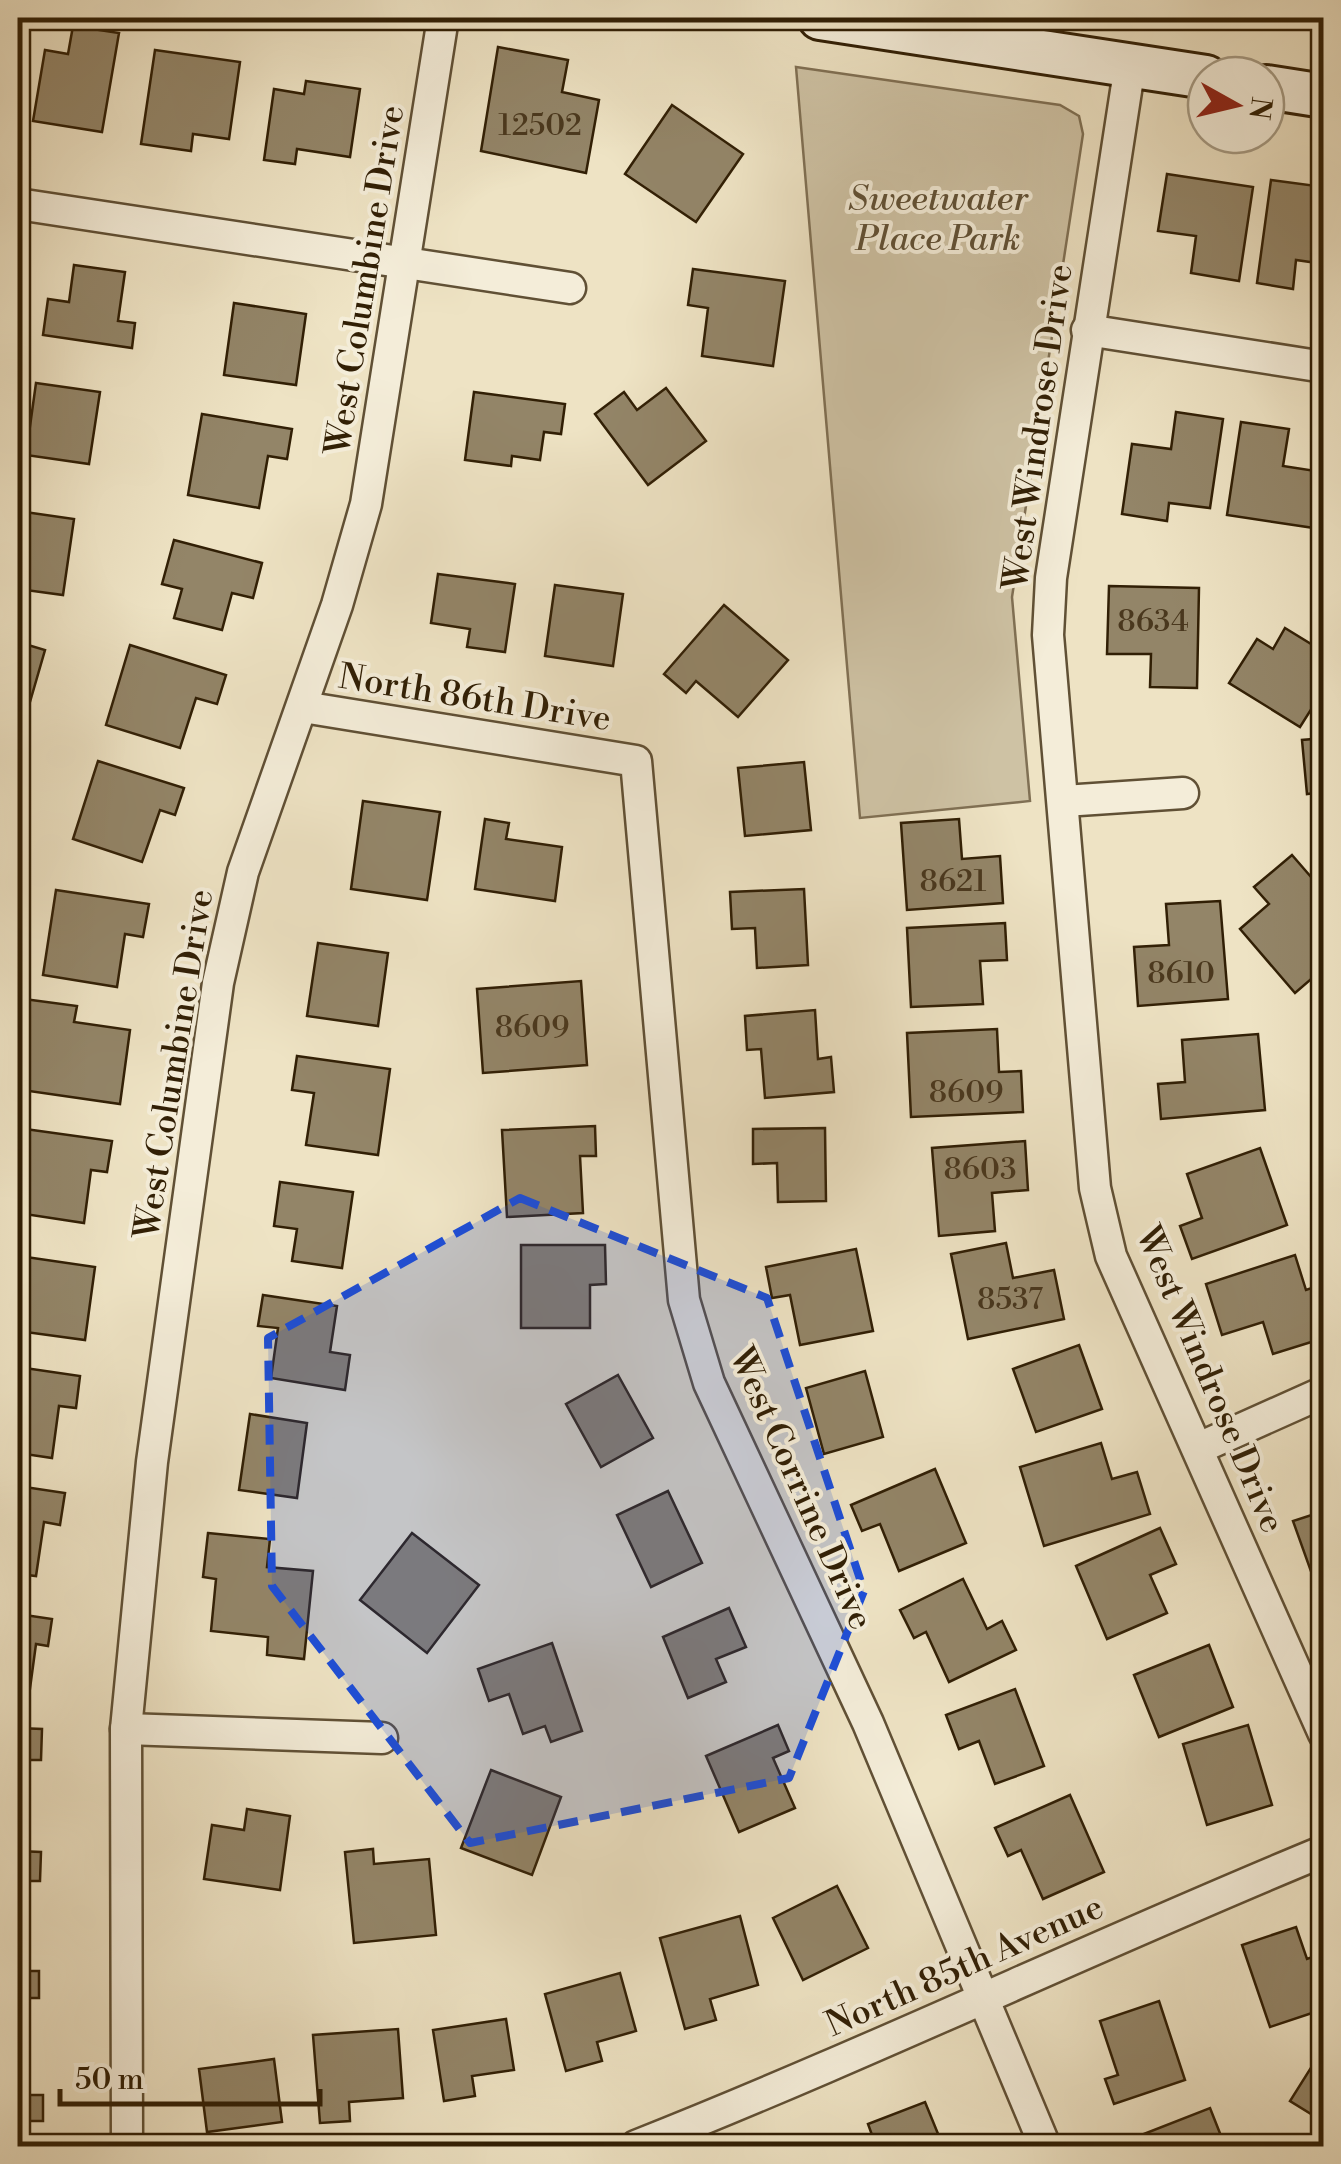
<svg xmlns="http://www.w3.org/2000/svg" width="1341" height="2164" font-family="'Libre Bodoni',serif">
  <rect width="100%" height="100%" fill="#eee3c4"/>
  <filter id="stains"><feTurbulence type="fractalNoise" baseFrequency=".002" numOctaves="4"/><feColorMatrix values="0 0 0 0 .2 0 0 0 0 .09 0 0 0 0 .02 0 0 0 .5 -.17"/></filter>
  <radialGradient id="worn" r=".72"><stop offset=".6" stop-color="#630" stop-opacity="0"/><stop offset="1" stop-color="#630" stop-opacity=".3"/></radialGradient>
  <polygon fill="#cec2a4" stroke="#807054" stroke-width="2.5" points="796,67 1060,105 1079,116 1083,134 1012,597 1030,801 860,818"/>
  <g fill="#938568" stroke="#311f05" stroke-width="2.5">
    <polygon points="73,26 119,33 102,132 33,121 45,50 68,54"/>
    <polygon points="498,47 568,60 562,92 599,100 586,173 481,151"/>
    <polygon points="155,50 240,62 229,139 193,134 191,151 141,144"/>
    <polygon points="306,81 360,89 350,157 297,149 295,164 264,160 274,89 304,94"/>
    <polygon points="672,105 743,154 696,222 625,174"/>
    <polygon points="1167,174 1253,187 1239,281 1191,273 1196,236 1158,231"/>
    <polygon points="1271,180 1324,187 1324,264 1296,260 1293,289 1257,283"/>
    <polygon points="74,265 125,272 118,321 135,323 132,348 43,335 48,299 69,302"/>
    <polygon points="693,269 785,281 773,366 702,356 708,308 688,305"/>
    <polygon points="234,303 306,314 296,385 224,375"/>
    <polygon points="36,383 100,392 89,464 26,455"/>
    <polygon points="666,388 706,441 648,485 595,414 624,392 637,410"/>
    <polygon points="474,392 565,404 561,434 544,432 540,460 512,456 511,466 465,460"/>
    <polygon points="1176,412 1223,419 1210,508 1169,503 1167,521 1122,514 1132,444 1171,449"/>
    <polygon points="202,414 292,429 287,459 268,456 259,508 188,495"/>
    <polygon points="1241,422 1289,429 1283,466 1322,472 1314,528 1227,515"/>
    <polygon points="18,511 74,519 63,595 18,589"/>
    <polygon points="174,540 262,563 253,598 232,593 222,630 174,618 182,589 162,584"/>
    <polygon points="438,574 515,584 505,652 467,647 470,629 431,623"/>
    <polygon points="555,585 623,594 613,666 545,656"/>
    <polygon points="1109,586 1199,588 1197,688 1150,687 1151,654 1107,654"/>
    <polygon points="724,605 788,660 738,717 696,681 686,693 664,674"/>
    <polygon points="1285,628 1324,652 1324,689 1300,727 1229,683 1257,639 1273,649"/>
    <polygon points="18,642 45,650 21,733 18,732"/>
    <polygon points="130,645 226,675 217,704 196,698 180,748 106,725"/>
    <polygon points="1324,738 1324,792 1307,794 1302,740"/>
    <polygon points="98,761 184,788 175,815 160,810 142,862 73,839"/>
    <polygon points="804,762 811,830 745,836 738,768"/>
    <polygon points="363,801 440,812 427,900 351,889"/>
    <polygon points="485,819 509,823 506,839 562,847 555,901 475,889"/>
    <polygon points="959,819 962,859 1000,856 1003,903 907,910 901,823"/>
    <polygon points="1292,855 1324,892 1324,968 1295,993 1240,929 1269,904 1254,887"/>
    <polygon points="804,889 808,965 757,968 755,928 732,929 730,892"/>
    <polygon points="56,890 149,904 143,937 125,934 117,987 43,975"/>
    <polygon points="1220,901 1228,999 1138,1006 1134,947 1169,945 1166,904"/>
    <polygon points="1005,923 1007,960 980,961 983,1004 911,1007 907,928"/>
    <polygon points="318,943 388,953 378,1026 307,1016"/>
    <polygon points="581,981 587,1065 483,1073 477,989"/>
    <polygon points="24,999 77,1006 74,1022 130,1030 120,1104 22,1090 29,1038 18,1036"/>
    <polygon points="815,1010 818,1059 831,1057 834,1092 765,1098 761,1049 747,1050 745,1016"/>
    <polygon points="997,1029 999,1072 1021,1071 1023,1112 911,1117 907,1033"/>
    <polygon points="1258,1034 1265,1110 1161,1119 1158,1084 1185,1082 1182,1040"/>
    <polygon points="297,1056 390,1069 378,1155 306,1145 314,1093 292,1090"/>
    <polygon points="595,1126 596,1156 580,1156 583,1213 507,1217 502,1130"/>
    <polygon points="18,1128 112,1141 107,1172 91,1170 84,1223 18,1213"/>
    <polygon points="825,1128 826,1201 778,1202 777,1163 753,1164 753,1129"/>
    <polygon points="1025,1141 1028,1190 992,1193 995,1231 939,1236 932,1148"/>
    <polygon points="1260,1148 1287,1225 1192,1259 1180,1226 1202,1218 1187,1174"/>
    <polygon points="280,1182 353,1192 342,1268 292,1261 297,1229 274,1226"/>
    <polygon points="1006,1243 1013,1278 1054,1270 1064,1319 968,1339 951,1254"/>
    <polygon points="521,1245 605,1245 606,1284 590,1285 590,1328 521,1328"/>
    <polygon points="856,1249 873,1331 800,1345 790,1295 772,1298 766,1267"/>
    <polygon points="1295,1255 1306,1290 1321,1285 1324,1338 1273,1354 1263,1322 1222,1335 1206,1284"/>
    <polygon points="26,1257 95,1267 85,1340 18,1331"/>
    <polygon points="263,1295 337,1306 330,1352 350,1355 345,1390 271,1378 278,1328 258,1326"/>
    <polygon points="1079,1345 1102,1409 1036,1432 1013,1369"/>
    <polygon points="18,1367 80,1376 76,1408 59,1406 52,1458 18,1453"/>
    <polygon points="865,1371 883,1437 824,1454 806,1388"/>
    <polygon points="618,1375 653,1438 601,1467 566,1404"/>
    <polygon points="250,1414 307,1423 297,1498 239,1490"/>
    <polygon points="1101,1443 1112,1479 1137,1472 1150,1514 1044,1546 1020,1467"/>
    <polygon points="1324,1467 1324,1500 1313,1470"/>
    <polygon points="935,1469 966,1543 899,1571 880,1524 862,1531 851,1505"/>
    <polygon points="18,1486 65,1493 60,1525 44,1522 36,1576 18,1574"/>
    <polygon points="668,1491 702,1563 651,1587 617,1515"/>
    <polygon points="1324,1511 1324,1573 1313,1577 1293,1521"/>
    <polygon points="1160,1528 1176,1564 1150,1575 1167,1613 1107,1639 1076,1566"/>
    <polygon points="208,1533 270,1539 267,1567 313,1571 304,1659 267,1655 268,1637 211,1631 216,1579 203,1577"/>
    <polygon points="412,1533 479,1585 427,1653 360,1600"/>
    <polygon points="963,1579 987,1629 1002,1621 1016,1650 949,1682 926,1632 914,1638 900,1610"/>
    <polygon points="729,1608 746,1647 716,1659 726,1682 688,1698 663,1637"/>
    <polygon points="18,1614 52,1619 48,1646 36,1644 29,1696 18,1695"/>
    <polygon points="552,1643 582,1731 551,1742 545,1726 523,1734 509,1694 489,1701 478,1669"/>
    <polygon points="1209,1645 1233,1707 1159,1737 1134,1675"/>
    <polygon points="1015,1689 1044,1766 995,1784 979,1741 959,1749 946,1715"/>
    <polygon points="778,1725 789,1751 773,1758 795,1808 739,1832 706,1756"/>
    <polygon points="1248,1725 1272,1805 1207,1825 1183,1744"/>
    <polygon points="18,1728 42,1729 41,1760 26,1760 24,1815 18,1815"/>
    <polygon points="491,1770 561,1797 532,1875 461,1848"/>
    <polygon points="1070,1795 1104,1872 1043,1899 1021,1850 1008,1856 995,1828"/>
    <polygon points="247,1809 290,1816 280,1890 204,1879 212,1825 244,1830"/>
    <polygon points="373,1849 374,1864 429,1859 436,1935 354,1943 345,1852"/>
    <polygon points="18,1851 41,1852 40,1881 24,1881 22,1940 18,1940"/>
    <polygon points="837,1886 868,1948 803,1980 773,1918"/>
    <polygon points="740,1916 758,1985 710,1999 716,2020 685,2029 660,1938"/>
    <polygon points="1296,1927 1307,1959 1324,1953 1324,2009 1270,2027 1242,1945"/>
    <polygon points="18,1971 39,1971 39,1998 23,1998 22,2054 18,2054"/>
    <polygon points="620,1973 636,2031 597,2042 602,2061 566,2071 545,1994"/>
    <polygon points="1159,2001 1185,2080 1114,2104 1105,2079 1118,2075 1100,2021"/>
    <polygon points="506,2019 514,2070 472,2076 475,2096 444,2101 433,2030"/>
    <polygon points="398,2029 403,2098 349,2102 350,2121 320,2123 313,2035"/>
    <polygon points="1324,2047 1324,2122 1290,2101"/>
    <polygon points="274,2059 282,2122 207,2132 199,2069"/>
    <polygon points="18,2095 43,2095 43,2121 22,2121 22,2146 18,2146"/>
    <polygon points="925,2102 943,2146 876,2146 868,2124"/>
    <polygon points="1210,2108 1225,2146 1134,2146 1131,2139"/>
  </g>
  <g fill="none" stroke-linecap="round" stroke-linejoin="round">
    <defs>
      <g id="street">
        <polyline points="1130,65 1051,578 1048,635 1095,1188 1111,1256 1324,1734"/>
        <polyline points="18,204 570,288"/>
        <polyline points="1087,330 1324,367"/>
        <polyline points="303,707 636,761 684,1300 709,1383 868,1723 1045,2146"/>
        <polyline points="1064,801 1183,793"/>
        <polyline points="1199,1448 1324,1392"/>
        <polyline points="126,1729 382,1738"/>
        <polyline points="127,2146 126,1729 152,1462 218,983 243,872 337,605 366,504 443,18"/>
        <path d="M 636,2146 C 868,2054 1093,1946 1324,1851"/>
      </g>
      <g id="secondary">
        <polyline points="820,18 1206,77"/>
        <polyline points="1266,87 1324,96"/>
      </g>
    </defs>
    <use href="#street" stroke="#605035" stroke-width="35"/>
    <use href="#secondary" stroke="#311f05" stroke-width="48"/>
    <use href="#street" stroke="#f4edd9" stroke-width="30"/>
    <use href="#secondary" stroke="#f4edd9" stroke-width="42"/>
  </g>
  <path fill="#1d4ed8" fill-opacity="0.2" stroke="#1d4ed8" stroke-width="8" stroke-dasharray="20 12" stroke-linejoin="round" d="M 520,1198 L 767,1298 L 864,1591 L 789,1778 L 470,1843 L 272,1586 L 268,1338 Z"/>
  <g text-anchor="middle" stroke-width="8" stroke-linejoin="round" paint-order="stroke">
    <g font-size="30" fill="#4a381e">
      <text x="540" y="135">12502</text>
      <text x="1153" y="631">8634</text>
      <text x="953" y="891">8621</text>
      <text x="1181" y="983">8610</text>
      <text x="532" y="1037">8609</text>
      <text x="966" y="1102">8609</text>
      <text x="980" y="1179">8603</text>
      <text x="1010" y="1309">8537</text>
    </g>
    <g font-size="35" font-style="italic" fill="#605035" stroke="#f4edd9">
      <text x="938" y="210">Sweetwater<tspan x="938" dy="40">Place Park</tspan></text>
    </g>
    <g font-size="35" fill="#311f05" stroke="#f4edd9">
      <text transform="translate(364 280) rotate(-81)" y="12">West Columbine Drive</text>
      <text transform="translate(1037 427) rotate(-82)" y="12">West Windrose Drive</text>
      <text transform="translate(475 697) rotate(9)" y="12">North 86th Drive</text>
      <text transform="translate(173 1064) rotate(-81)" y="12">West Columbine Drive</text>
      <text transform="translate(1211 1379) rotate(67)" y="12">West Windrose Drive</text>
      <text transform="translate(802 1488) rotate(66)" y="12">West Corrine Drive</text>
      <text transform="translate(964 1965) rotate(-24)" y="12">North 85th Avenue</text>
    </g>
  </g>
  <rect width="1341" height="2164" fill="none" stroke="#eee3c4" stroke-width="60"/>
  <rect x="20" y="20" width="1301" height="2124" fill="none" stroke="#311f05" stroke-width="5"/>
  <rect x="30" y="30" width="1281" height="2104" fill="none" stroke="#311f05" stroke-width="2.5"/>
  <g transform="translate(1236 105) rotate(98)"><circle r="48" fill="#f4edd9" stroke="#a69b84" stroke-width="2.5"/>
  <path d="M0-8L18 38L0 25L-18 38Z" fill="#8f2418"/>
  <text y="-15" font-size="28" font-weight="bold" text-anchor="middle" fill="#311f05">N</text>
  </g>
  <path d="M60 2089v15h260v-15" fill="none" stroke="#311f05" stroke-width="5"/>
  <text x="75" y="2089" font-size="30" fill="#311f05" stroke="#f4edd9" stroke-width="8" paint-order="stroke">50 m</text>
  <rect width="100%" height="100%" filter="url(#stains)"/>
  <rect width="100%" height="100%" fill="url(#worn)"/>
</svg>
